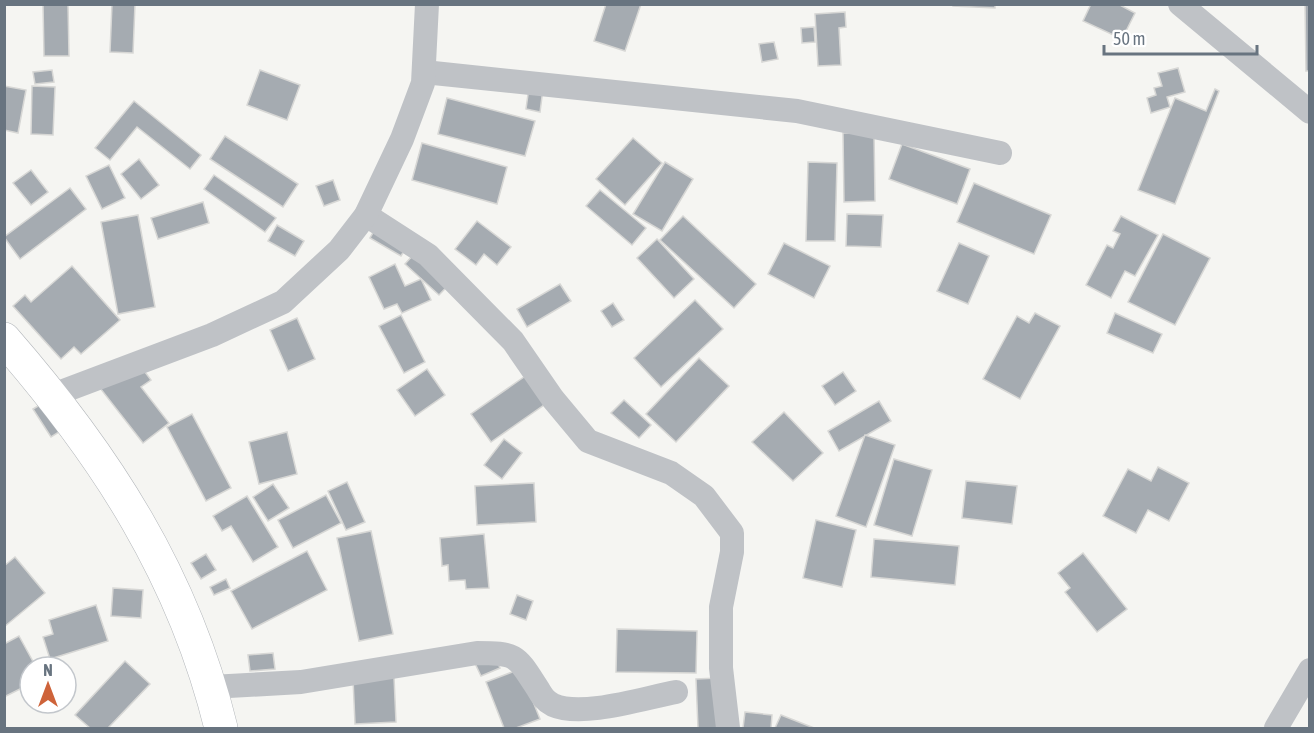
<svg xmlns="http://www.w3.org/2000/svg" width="1314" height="733" font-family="'Asap Condensed',sans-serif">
  <rect width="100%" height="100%" fill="#f5f5f2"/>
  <g fill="#a5abb1" stroke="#d7d7d5" stroke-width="1.5">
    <polygon points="43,4 68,4 69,56 44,56"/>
    <polygon points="112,4 135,4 133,53 110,52"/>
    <polygon points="606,4 641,4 625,51 594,41"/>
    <polygon points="953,4 995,4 995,8 953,6"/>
    <polygon points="1091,4 1118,4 1135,13 1122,39 1083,21"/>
    <polygon points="1305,4 1310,4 1310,71 1306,71"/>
    <polygon points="845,12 846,27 839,28 841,65 818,66 815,14"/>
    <polygon points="814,27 815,42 802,43 801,28"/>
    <polygon points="774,42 778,59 762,62 759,44"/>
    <polygon points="1178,68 1185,92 1167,97 1170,107 1151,113 1147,98 1156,95 1154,88 1162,86 1158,73"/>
    <polygon points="52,70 54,82 35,84 33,72"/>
    <polygon points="260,70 300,85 287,120 247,105"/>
    <polygon points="4,86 26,90 18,133 4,130"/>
    <polygon points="32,86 55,87 53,135 31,134"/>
    <polygon points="529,87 543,89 540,112 526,109"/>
    <polygon points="1215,89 1219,91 1175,204 1138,190 1175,98 1206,111"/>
    <polygon points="447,98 535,121 525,156 438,134"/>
    <polygon points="134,101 201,155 190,169 137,127 110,160 95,148"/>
    <polygon points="843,133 874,133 875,201 844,202"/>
    <polygon points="225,136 298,184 283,207 210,159"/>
    <polygon points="633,138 662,163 625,205 596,179"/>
    <polygon points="422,143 507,167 497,204 412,180"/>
    <polygon points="902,144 970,169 957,204 889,179"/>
    <polygon points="139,159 159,185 141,199 121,174"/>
    <polygon points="665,162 693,179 662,231 633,214"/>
    <polygon points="808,162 837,163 835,241 806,241"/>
    <polygon points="109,165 125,198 102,209 86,176"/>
    <polygon points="31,170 48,192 31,205 13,183"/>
    <polygon points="214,175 276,218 265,232 204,189"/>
    <polygon points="333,180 340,200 324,206 316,186"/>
    <polygon points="974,183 1051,215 1034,254 957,222"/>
    <polygon points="70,188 86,209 20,259 4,237"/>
    <polygon points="600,190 646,228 632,245 586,206"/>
    <polygon points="203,202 209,223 158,239 151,218"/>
    <polygon points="847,214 883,215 881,247 846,246"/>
    <polygon points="138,215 155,307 118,314 101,222"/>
    <polygon points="683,216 756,284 734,308 660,240"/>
    <polygon points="1121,216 1158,235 1135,276 1125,271 1111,298 1086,285 1107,245 1113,248 1120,234 1113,231"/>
    <polygon points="382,217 413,236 401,256 370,238"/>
    <polygon points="477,221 511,247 497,265 484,254 476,265 455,249"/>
    <polygon points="277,225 304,241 295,256 268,241"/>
    <polygon points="1163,234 1210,258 1175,325 1128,302"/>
    <polygon points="657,239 694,279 674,298 637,258"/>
    <polygon points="424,243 458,275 439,295 405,264"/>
    <polygon points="784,243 830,266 814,298 768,274"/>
    <polygon points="959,243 989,256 968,304 937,291"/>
    <polygon points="395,264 405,286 421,279 431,300 402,313 397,304 384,309 369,277"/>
    <polygon points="72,266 120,320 81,354 74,347 61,359 13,306 25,295 31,302"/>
    <polygon points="560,284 571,301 527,327 517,309"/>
    <polygon points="695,300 723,329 661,387 634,358"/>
    <polygon points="613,303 624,320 612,327 601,311"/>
    <polygon points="1035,313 1060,326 1020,399 983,379 1017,316 1029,323"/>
    <polygon points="1115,313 1162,334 1153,353 1107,333"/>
    <polygon points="401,315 425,362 404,373 379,326"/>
    <polygon points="297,318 315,359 288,371 270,330"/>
    <polygon points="699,358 729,386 676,442 646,414"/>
    <polygon points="136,360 151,380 141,387 169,423 143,443 100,388"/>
    <polygon points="427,369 445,395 415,416 397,390"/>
    <polygon points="534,370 554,398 491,442 471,414"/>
    <polygon points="843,372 856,391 835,405 822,386"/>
    <polygon points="50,399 67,427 51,437 33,409"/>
    <polygon points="624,400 651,425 639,438 611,413"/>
    <polygon points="879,401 891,421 839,451 828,431"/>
    <polygon points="784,412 823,453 793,481 752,442"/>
    <polygon points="192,414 231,488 206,501 167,427"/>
    <polygon points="287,432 297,474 259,484 249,442"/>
    <polygon points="865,435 895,445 866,527 836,516"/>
    <polygon points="504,439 522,453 502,479 484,465"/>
    <polygon points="894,459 932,470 912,536 874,525"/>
    <polygon points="1158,467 1189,483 1169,521 1148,510 1136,533 1103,516 1128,469 1151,481"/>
    <polygon points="966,481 1017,486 1012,524 962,518"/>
    <polygon points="347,482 365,522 346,530 328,491"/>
    <polygon points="534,483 536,522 477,525 475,486"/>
    <polygon points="273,484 289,508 268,521 253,497"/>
    <polygon points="326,495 341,523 293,548 278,520"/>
    <polygon points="247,496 278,547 253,562 231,526 222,531 213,516"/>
    <polygon points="816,520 856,530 842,587 803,578"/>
    <polygon points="371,531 393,634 359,641 337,538"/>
    <polygon points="484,534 489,588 466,589 465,580 449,581 448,565 442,566 440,538"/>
    <polygon points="874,539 959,546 955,585 871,577"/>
    <polygon points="307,551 327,590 252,629 231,591"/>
    <polygon points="1083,553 1127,609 1097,632 1065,592 1070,588 1058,573"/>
    <polygon points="206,554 216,570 201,579 191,563"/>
    <polygon points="15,557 45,593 4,627 4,566"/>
    <polygon points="226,579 230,588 214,595 210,587"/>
    <polygon points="113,588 143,590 141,618 111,616"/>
    <polygon points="517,595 533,601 526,620 510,614"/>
    <polygon points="96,605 108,641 50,659 43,637 53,634 49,620"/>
    <polygon points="617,629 697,631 696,673 616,672"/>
    <polygon points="19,636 36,667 30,667 30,684 4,697 4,644"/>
    <polygon points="492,650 500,668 481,676 473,659"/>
    <polygon points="273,653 275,669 250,671 248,655"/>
    <polygon points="125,661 150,684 108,728 90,728 75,715"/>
    <polygon points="520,669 540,719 516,728 504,728 486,682"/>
    <polygon points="394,677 396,722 355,724 353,679"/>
    <polygon points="718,678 720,728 698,728 696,679"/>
    <polygon points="745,712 772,715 771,728 743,728"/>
    <polygon points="781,715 814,728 775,728"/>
  </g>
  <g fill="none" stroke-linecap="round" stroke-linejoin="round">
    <defs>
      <path id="secondary" d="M 4,339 C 106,456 184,576 221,728"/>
    </defs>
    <use href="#secondary" stroke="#b2b6ba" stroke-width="34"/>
    <g stroke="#bfc2c6" stroke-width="24">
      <polyline points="1180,4 1310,112"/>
      <polyline points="424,72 797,111 1000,153"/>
      <polyline points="366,215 428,255 513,341 553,399 588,441 671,473 704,496 732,533 732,552 721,607 721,668 728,728"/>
      <polyline points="53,395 212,335 283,302 339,250 366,215 402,139 423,83 427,4"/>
      <path d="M 211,687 L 301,682 L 477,653 C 517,653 516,655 538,689 C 542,696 545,701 553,705 C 582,718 644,698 676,692"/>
      <polyline points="1276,728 1310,670"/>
    </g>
    <use href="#secondary" stroke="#fff" stroke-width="33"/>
  </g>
  <rect width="1314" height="733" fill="none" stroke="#687480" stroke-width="12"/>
  <g transform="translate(48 685)"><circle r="28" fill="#ffffff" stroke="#c3c7cc" stroke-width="1.5"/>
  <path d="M0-4.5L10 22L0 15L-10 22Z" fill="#ce633a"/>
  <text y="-9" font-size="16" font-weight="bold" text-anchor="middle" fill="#687480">N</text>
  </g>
  <path d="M1104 45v9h153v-9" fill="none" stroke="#687480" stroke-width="3"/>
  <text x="1113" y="45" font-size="18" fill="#687480" stroke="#ffffff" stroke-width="4.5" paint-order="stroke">50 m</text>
</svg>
